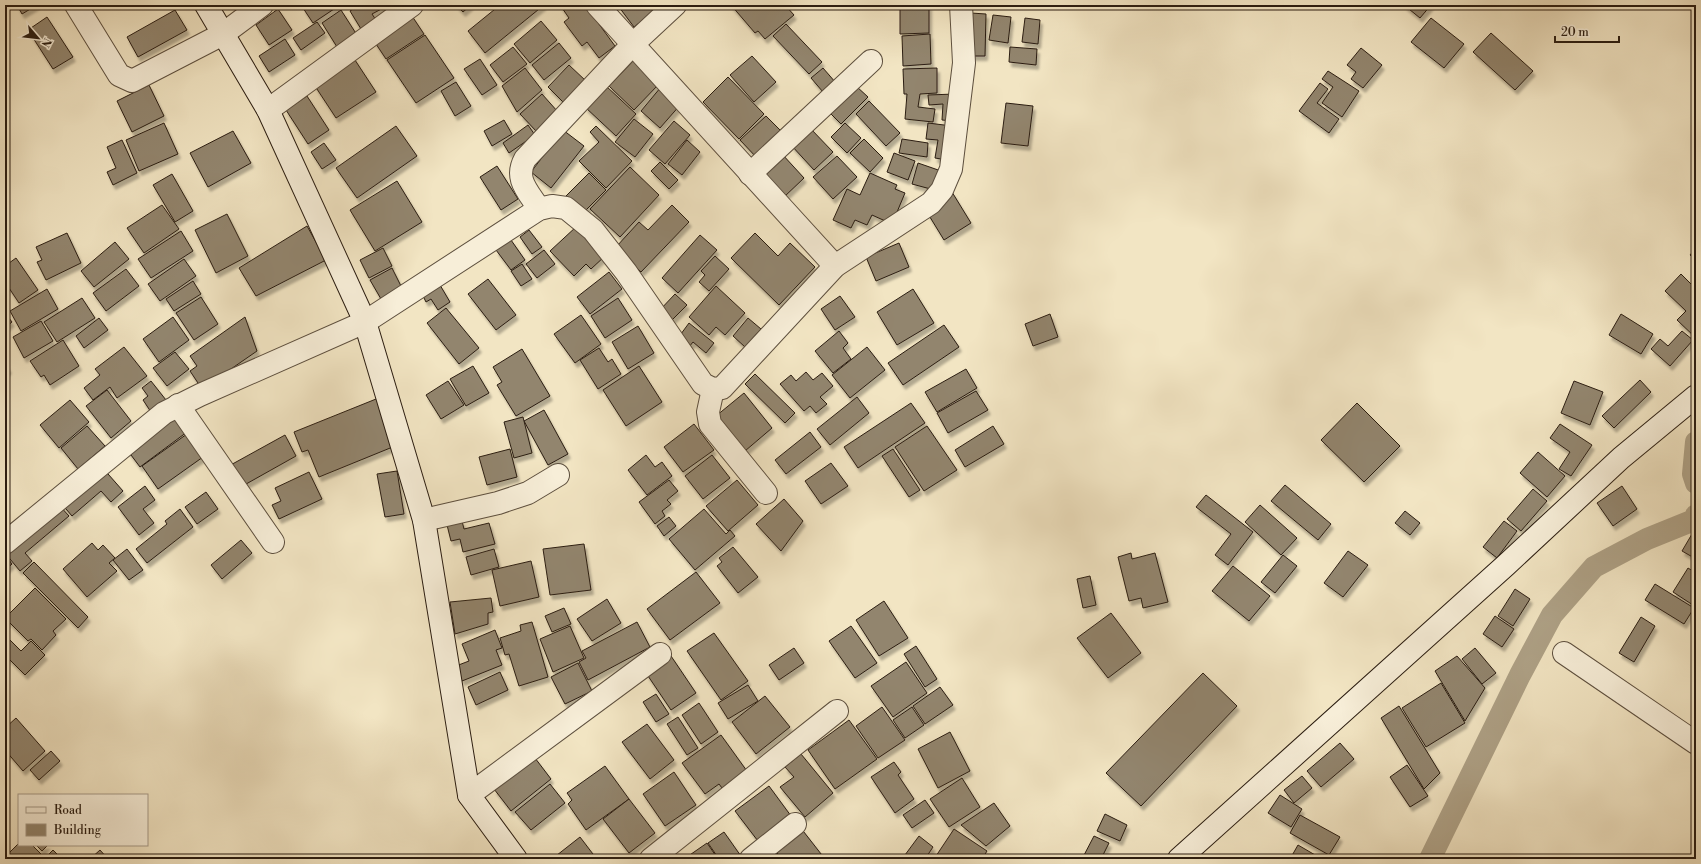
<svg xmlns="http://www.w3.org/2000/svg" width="1701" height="864" font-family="'Libre Bodoni',serif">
  <defs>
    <filter id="shadow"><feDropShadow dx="2.5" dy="4.5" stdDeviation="1" flood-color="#0004"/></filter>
  </defs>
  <rect width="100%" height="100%" fill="#f2e5c3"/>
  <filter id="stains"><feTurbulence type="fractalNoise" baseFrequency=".005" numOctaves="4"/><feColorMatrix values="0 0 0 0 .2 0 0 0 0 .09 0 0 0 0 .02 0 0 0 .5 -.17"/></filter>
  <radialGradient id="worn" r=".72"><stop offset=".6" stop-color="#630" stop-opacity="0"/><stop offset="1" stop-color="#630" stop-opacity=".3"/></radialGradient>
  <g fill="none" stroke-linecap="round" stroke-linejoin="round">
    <g stroke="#aea186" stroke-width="22">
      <polyline points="1696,442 1693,474 1696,483"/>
      <polyline points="1430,859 1520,675 1552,615 1594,567 1647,539 1694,520 1696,515"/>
    </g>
  </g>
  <g fill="#92856e" stroke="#2b1d11" filter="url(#shadow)">
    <polygon points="17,5 37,5 22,14"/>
    <polygon points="308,5 340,5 313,23 303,8"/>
    <polygon points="359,5 387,5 387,6 372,14 376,20 361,29 350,11"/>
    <polygon points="456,5 471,5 463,12"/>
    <polygon points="500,5 544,5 485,53 468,31"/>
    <polygon points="560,5 585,5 615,46 599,58 587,42 582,46 564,22 569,18"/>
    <polygon points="621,5 660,5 661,6 634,27 619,7"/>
    <polygon points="731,5 785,5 794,15 765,39 758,31 755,33"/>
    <polygon points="900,5 929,5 929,33 900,34"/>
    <polygon points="1404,5 1431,5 1420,18"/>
    <polygon points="278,9 292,30 269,45 256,25"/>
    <polygon points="175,10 187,30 138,57 127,37"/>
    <polygon points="341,10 357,35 337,47 322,23"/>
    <polygon points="971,13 986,14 985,56 969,56"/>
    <polygon points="993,15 1011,17 1008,43 989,40"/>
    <polygon points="412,16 424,34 386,59 374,41"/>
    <polygon points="47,17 73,57 53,69 28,30"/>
    <polygon points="1025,18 1040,20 1038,44 1022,42"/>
    <polygon points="1431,18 1464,44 1444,68 1411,42"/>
    <polygon points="541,21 557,40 530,63 514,44"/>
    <polygon points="317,22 325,33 301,50 293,38"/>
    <polygon points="786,24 822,62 809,74 773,36"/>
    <polygon points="1491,33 1533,71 1515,90 1473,52"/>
    <polygon points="930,34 931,64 903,66 902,36"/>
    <polygon points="425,35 454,78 416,103 387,60"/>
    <polygon points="285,39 295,55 269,72 259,56"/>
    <polygon points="559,43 571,58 544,80 532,65"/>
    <polygon points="513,47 527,64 503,82 490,65"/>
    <polygon points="1010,47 1037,49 1036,65 1009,62"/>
    <polygon points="1361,48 1382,65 1363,88 1351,79 1356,72 1347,65"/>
    <polygon points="752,56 776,82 754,102 730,75"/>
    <polygon points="353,57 376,92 336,118 313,83"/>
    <polygon points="480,59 497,85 482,95 464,69"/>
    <polygon points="634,60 659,84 634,110 609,86"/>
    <polygon points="569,65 586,81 564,103 548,87"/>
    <polygon points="525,68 542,90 517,112 502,86"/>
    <polygon points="823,68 836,83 823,92 811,78"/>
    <polygon points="937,68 937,93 920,94 918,107 935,109 933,122 905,119 907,94 904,94 903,69"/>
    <polygon points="1328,71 1359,91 1342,117 1322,103 1333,87 1322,79"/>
    <polygon points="728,77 764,114 739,139 703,102"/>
    <polygon points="456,82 471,106 455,116 441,91"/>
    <polygon points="1320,83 1328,89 1317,103 1339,119 1329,133 1299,111"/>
    <polygon points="149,85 164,116 132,132 117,101"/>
    <polygon points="605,85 636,114 616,136 585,107"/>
    <polygon points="856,86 868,97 841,124 830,113"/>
    <polygon points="661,87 681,104 660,128 641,111"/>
    <polygon points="542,94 558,112 537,132 520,114"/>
    <polygon points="955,94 953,121 942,120 943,104 929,105 928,95"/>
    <polygon points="307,96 329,130 308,144 286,110"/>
    <polygon points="869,101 900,133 886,146 856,114"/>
    <polygon points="1006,103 1033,106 1028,146 1001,143"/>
    <polygon points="766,116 784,134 758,159 740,140"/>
    <polygon points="634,119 653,134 635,157 615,142"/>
    <polygon points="504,120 512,134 492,146 484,131"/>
    <polygon points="674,121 690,135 665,164 649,150"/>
    <polygon points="164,123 178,154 139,171 126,140"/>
    <polygon points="845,123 861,138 847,153 831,137"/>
    <polygon points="928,123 952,126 947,160 935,158 938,140 926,139"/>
    <polygon points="528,125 535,135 509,153 503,143"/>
    <polygon points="396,126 417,156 357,198 336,168"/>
    <polygon points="596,126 632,161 606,188 579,161 599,142 590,132"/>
    <polygon points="810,128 833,152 814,170 791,145"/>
    <polygon points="563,130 584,146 551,188 531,172"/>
    <polygon points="233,131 251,163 208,187 190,153"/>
    <polygon points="864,139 883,158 870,172 850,153"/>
    <polygon points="902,139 928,143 927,157 899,153"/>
    <polygon points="122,140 137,173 113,185 107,172 116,168 107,147"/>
    <polygon points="687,140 700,152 682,175 668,164"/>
    <polygon points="324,143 336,160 322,169 311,152"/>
    <polygon points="894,153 915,161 908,180 887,172"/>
    <polygon points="782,154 804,178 783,198 761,174"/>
    <polygon points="837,156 857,177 833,199 813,177"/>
    <polygon points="660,162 678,180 669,189 651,171"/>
    <polygon points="918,163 944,172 938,191 912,184"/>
    <polygon points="497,166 518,199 501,210 480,177"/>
    <polygon points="630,167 659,195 620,237 590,209"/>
    <polygon points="589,173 606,190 582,214 565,197"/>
    <polygon points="870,173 897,185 895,189 905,193 892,224 872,215 867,225 855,220 851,228 833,220 847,189 860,195"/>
    <polygon points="172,174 193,211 175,222 153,185"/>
    <polygon points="397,181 422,222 375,251 350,210"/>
    <polygon points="952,192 971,223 944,240 925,209"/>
    <polygon points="162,205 179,229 144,253 127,228"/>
    <polygon points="672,205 689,222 641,272 616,247 639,222 648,230"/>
    <polygon points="227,214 248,256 216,273 195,230"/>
    <polygon points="307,226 326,260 256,296 239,268"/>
    <polygon points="577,226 605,256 591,269 586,264 574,276 550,251"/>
    <polygon points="529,230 542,247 532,254 520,237"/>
    <polygon points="181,231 193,251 151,278 138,259"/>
    <polygon points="67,233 81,263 46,280 37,262 42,260 36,247"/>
    <polygon points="755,233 778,256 790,243 815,267 779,305 731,258"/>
    <polygon points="700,235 717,250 678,293 662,278"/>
    <polygon points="511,240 525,260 511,270 496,250"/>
    <polygon points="115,242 129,259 94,287 81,271"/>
    <polygon points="899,243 909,267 876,281 866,257"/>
    <polygon points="383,248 392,266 369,278 360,260"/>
    <polygon points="1696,248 1696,260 1690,255"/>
    <polygon points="544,250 555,264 537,278 526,264"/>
    <polygon points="715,256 729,269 709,291 699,282 705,275 701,271"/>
    <polygon points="16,258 38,290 19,303 7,285 5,287 5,266"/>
    <polygon points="184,259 196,276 160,301 148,284"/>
    <polygon points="522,264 532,279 521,286 511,271"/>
    <polygon points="392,268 402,288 381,299 370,280"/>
    <polygon points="126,269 139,286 106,311 93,293"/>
    <polygon points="609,272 622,289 590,314 577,297"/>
    <polygon points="1681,274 1696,289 1696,338 1677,320 1686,311 1665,291"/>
    <polygon points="488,279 516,315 496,330 468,294"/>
    <polygon points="193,281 201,294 174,311 166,299"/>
    <polygon points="440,285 450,302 438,310 431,299 426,302 423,296"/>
    <polygon points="716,286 745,313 725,335 716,327 709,335 689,317"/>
    <polygon points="47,289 58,309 21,331 10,311"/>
    <polygon points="913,289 934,323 897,345 877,312"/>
    <polygon points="675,294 687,305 669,323 658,312"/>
    <polygon points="840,296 855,317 835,330 821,309"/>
    <polygon points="201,297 218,324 194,340 176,313"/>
    <polygon points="82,298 95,318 57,342 44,322"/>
    <polygon points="618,298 632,320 605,338 591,316"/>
    <polygon points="446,308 479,348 459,364 427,323"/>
    <polygon points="5,313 12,322 5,328"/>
    <polygon points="1050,314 1058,337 1033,346 1025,324"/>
    <polygon points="1621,314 1653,334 1641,354 1609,335"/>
    <polygon points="581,315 601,344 575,363 554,334"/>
    <polygon points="173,317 189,340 159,362 143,339"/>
    <polygon points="245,317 257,351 202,389 190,371 197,366 190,356"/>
    <polygon points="99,318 108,330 84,348 76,336"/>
    <polygon points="748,318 761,329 745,347 733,336"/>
    <polygon points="41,321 53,341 24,358 13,337"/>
    <polygon points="689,323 714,343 706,353 693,342 689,347 678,338"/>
    <polygon points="944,325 959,347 903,385 888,363"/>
    <polygon points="638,326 654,353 628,369 612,342"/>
    <polygon points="839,331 848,343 843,348 851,359 833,373 815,351"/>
    <polygon points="1682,331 1693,340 1670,366 1651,349 1660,339 1668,346"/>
    <polygon points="63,340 79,366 50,385 44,375 41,377 30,361"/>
    <polygon points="124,347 147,376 117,398 110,387 93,400 84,388 100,375 95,369"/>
    <polygon points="867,347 885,370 850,398 832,375"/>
    <polygon points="599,348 608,362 612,359 621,374 598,389 580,360"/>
    <polygon points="522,349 550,396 516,416 497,385 502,382 493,367"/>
    <polygon points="175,352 189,369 167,386 153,368"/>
    <polygon points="5,364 9,369 5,373"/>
    <polygon points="473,366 489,393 466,406 450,379"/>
    <polygon points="639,366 662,402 626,426 603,390"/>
    <polygon points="966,369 977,388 937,412 925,392"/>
    <polygon points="806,372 813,380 822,373 833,386 820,397 827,404 816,413 810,406 804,411 780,384 791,375 796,381"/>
    <polygon points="755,374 795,413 785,423 745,384"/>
    <polygon points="1640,380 1651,392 1614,428 1602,416"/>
    <polygon points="151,381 166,400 151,412 143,400 148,396 142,388"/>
    <polygon points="448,381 464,405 441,419 426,395"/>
    <polygon points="1574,381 1603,392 1590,425 1561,413"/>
    <polygon points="107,390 131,421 111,438 86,406"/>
    <polygon points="976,391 988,410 948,433 937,413"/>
    <polygon points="744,393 772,428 745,451 716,416"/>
    <polygon points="381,397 400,444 319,477 308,450 302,452 294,432"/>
    <polygon points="857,397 869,413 830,445 817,429"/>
    <polygon points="70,400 89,422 59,448 40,425"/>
    <polygon points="911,403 925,423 858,468 844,447"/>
    <polygon points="1357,403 1400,446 1364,482 1321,440"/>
    <polygon points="544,410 568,454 548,465 524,421"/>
    <polygon points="173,413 187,432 140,467 125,447"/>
    <polygon points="523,417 532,453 514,458 504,422"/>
    <polygon points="694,424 714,450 683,472 664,447"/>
    <polygon points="1560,424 1592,445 1571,476 1559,469 1570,452 1550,438"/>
    <polygon points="87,426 105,446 78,469 61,448"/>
    <polygon points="927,426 957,470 924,491 895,447"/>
    <polygon points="993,426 1004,444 965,467 955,450"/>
    <polygon points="810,432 821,447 786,474 775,460"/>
    <polygon points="187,434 203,457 158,489 142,466"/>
    <polygon points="285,435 296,456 239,488 227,467"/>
    <polygon points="510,449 517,477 487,485 479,457"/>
    <polygon points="893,449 920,490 909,497 882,456"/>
    <polygon points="1538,452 1565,476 1547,497 1520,473"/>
    <polygon points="646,455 655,467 662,462 672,476 647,495 628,470"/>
    <polygon points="712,455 730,478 703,499 685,476"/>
    <polygon points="831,463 848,486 821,504 805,481"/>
    <polygon points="101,466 123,491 111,502 101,491 72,516 60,502"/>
    <polygon points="397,471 404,514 385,517 377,474"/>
    <polygon points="309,472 322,499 279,519 272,505 281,501 275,488"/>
    <polygon points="669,480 678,491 667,500 671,504 662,511 665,516 655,524 639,502"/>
    <polygon points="737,480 758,505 728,531 706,506"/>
    <polygon points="1285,485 1331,524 1318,540 1271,501"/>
    <polygon points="145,486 155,500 143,509 154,523 139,535 118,507"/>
    <polygon points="1622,486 1637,509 1613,526 1597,503"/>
    <polygon points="1533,489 1547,501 1521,531 1507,519"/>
    <polygon points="206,492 218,509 197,524 185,507"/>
    <polygon points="1206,495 1253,532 1228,565 1215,555 1231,534 1196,507"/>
    <polygon points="784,499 803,521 781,551 756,524"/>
    <polygon points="59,505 69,516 25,553 32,561 20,571 5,553"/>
    <polygon points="1260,505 1297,538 1281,555 1245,522"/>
    <polygon points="180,509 193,527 147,563 136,549 167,524 165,521"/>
    <polygon points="704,509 726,534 730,530 735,536 695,570 669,539"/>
    <polygon points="1405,511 1420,523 1410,535 1395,523"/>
    <polygon points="669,517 676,526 664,536 657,526"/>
    <polygon points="462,521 464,529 489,523 495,544 463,552 460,539 451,541 447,525"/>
    <polygon points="1504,521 1517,531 1497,558 1483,547"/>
    <polygon points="1692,534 1696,536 1696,559 1682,551"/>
    <polygon points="241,540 252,553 222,579 211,565"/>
    <polygon points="92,543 98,550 103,545 115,558 109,563 117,571 87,597 63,569"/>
    <polygon points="584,544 591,590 550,595 543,549"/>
    <polygon points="733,547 758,577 738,593 717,566 722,562 719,558"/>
    <polygon points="127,549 143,570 129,580 113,560"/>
    <polygon points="494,549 499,567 471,575 466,557"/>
    <polygon points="1348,551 1368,565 1343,597 1324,583"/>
    <polygon points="1131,553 1132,559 1155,553 1168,602 1143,608 1141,598 1129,601 1118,557"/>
    <polygon points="5,555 12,564 5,570"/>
    <polygon points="1283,555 1297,566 1275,593 1261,582"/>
    <polygon points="531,561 539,597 500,606 492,570"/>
    <polygon points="34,562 88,617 78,628 23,573"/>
    <polygon points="1233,566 1270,596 1249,621 1212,591"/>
    <polygon points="1688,568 1696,573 1696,607 1673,592"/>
    <polygon points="696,572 720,603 670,640 647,609"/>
    <polygon points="1090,576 1096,605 1083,608 1077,579"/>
    <polygon points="1655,584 1694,608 1684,624 1645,600"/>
    <polygon points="35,588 66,619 53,631 56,635 42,650 31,639 28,641 5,618"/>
    <polygon points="1515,589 1530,599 1513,626 1498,616"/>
    <polygon points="491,598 493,612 488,613 488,624 455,634 450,602"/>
    <polygon points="607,599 621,623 592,641 577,619"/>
    <polygon points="884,601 908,638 879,656 856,620"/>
    <polygon points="564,608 571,624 552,632 545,616"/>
    <polygon points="1111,613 1141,653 1108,678 1077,638"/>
    <polygon points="1495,616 1514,629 1502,647 1483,634"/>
    <polygon points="1641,617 1655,626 1634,662 1619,653"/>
    <polygon points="532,622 548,677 519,686 509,654 505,655 500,638 521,631 520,625"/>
    <polygon points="637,622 650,647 588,680 579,662 586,658 582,651"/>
    <polygon points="570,626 584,658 553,672 540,639"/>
    <polygon points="851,626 877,663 855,678 829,641"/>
    <polygon points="495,630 502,648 496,650 502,665 462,681 456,666 469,661 462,644"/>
    <polygon points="714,633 748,681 721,700 687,651"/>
    <polygon points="5,635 21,651 31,641 45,655 25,675 5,655"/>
    <polygon points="916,646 937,679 925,687 904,654"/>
    <polygon points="794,648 804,663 779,680 769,665"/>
    <polygon points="1475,648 1496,673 1482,684 1462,659"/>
    <polygon points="671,656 696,693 671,710 646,673"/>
    <polygon points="1457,656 1485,688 1465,721 1435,671"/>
    <polygon points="906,662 927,693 893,717 871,686"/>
    <polygon points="578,663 592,691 565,704 551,677"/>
    <polygon points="500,672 508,690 476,705 468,687"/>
    <polygon points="1203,673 1237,706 1141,806 1106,773"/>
    <polygon points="1441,683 1465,723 1426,747 1402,708"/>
    <polygon points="748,685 758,701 728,719 718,703"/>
    <polygon points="940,687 953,705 925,724 913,706"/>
    <polygon points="656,694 669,714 656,722 643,702"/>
    <polygon points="765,696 790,727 756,754 732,722"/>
    <polygon points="699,703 718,732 701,744 682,715"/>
    <polygon points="1399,706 1440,773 1424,789 1381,718"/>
    <polygon points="882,707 905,740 878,758 856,726"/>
    <polygon points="912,707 924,725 905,738 893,720"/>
    <polygon points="678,717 698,748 687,755 667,724"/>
    <polygon points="16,718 45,751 23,771 5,750 5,728"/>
    <polygon points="849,720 877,759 835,789 808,750"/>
    <polygon points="647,724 674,760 650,779 622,742"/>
    <polygon points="950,732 970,771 938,788 918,749"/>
    <polygon points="721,735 752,778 728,796 719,784 705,794 682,763"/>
    <polygon points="1340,743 1354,759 1321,787 1307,771"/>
    <polygon points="51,751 60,761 39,780 30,770"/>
    <polygon points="801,754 833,793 805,817 780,787 794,777 785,767"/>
    <polygon points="535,758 551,779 511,811 494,789"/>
    <polygon points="894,762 901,772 898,775 914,799 895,813 871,777"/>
    <polygon points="1407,765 1428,796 1410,807 1390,777"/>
    <polygon points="605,766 629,799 586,830 568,804 572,800 567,793"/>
    <polygon points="674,772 696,805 665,826 643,794"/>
    <polygon points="1302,776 1312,788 1294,803 1284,790"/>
    <polygon points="962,778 980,807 949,827 930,799"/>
    <polygon points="550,784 565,803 531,830 515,812"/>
    <polygon points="769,786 794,820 761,845 735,811"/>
    <polygon points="1280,795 1302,809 1291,827 1268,813"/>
    <polygon points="629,799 655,833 629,853 603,819"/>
    <polygon points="925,800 934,813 912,828 903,815"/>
    <polygon points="994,803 1010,826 986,846 961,825"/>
    <polygon points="1105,814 1127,825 1120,841 1097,831"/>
    <polygon points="1300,815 1340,837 1329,855 1290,833"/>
    <polygon points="800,827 825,859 782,859 773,848"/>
    <polygon points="954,829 987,851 982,859 934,859"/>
    <polygon points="724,832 743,859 719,859 708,843"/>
    <polygon points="919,836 933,847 925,859 902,859"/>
    <polygon points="1094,836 1109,843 1101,859 1082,859"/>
    <polygon points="580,837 596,858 594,859 552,859"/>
    <polygon points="19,843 19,845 32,845 44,857 43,859 5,859 5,857"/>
    <polygon points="707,843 718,859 684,859"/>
    <polygon points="36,845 48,845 42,851"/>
    <polygon points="1298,845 1322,859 1290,859"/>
    <polygon points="53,850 62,859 44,859"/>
    <polygon points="100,850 108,859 90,859"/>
    <polygon points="987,855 994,859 984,859"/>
  </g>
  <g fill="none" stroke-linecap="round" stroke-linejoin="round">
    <defs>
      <g id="street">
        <polyline points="76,5 119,75 132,81 223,34 262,5"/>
        <polyline points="597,5 835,266"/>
        <polyline points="268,110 412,5"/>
        <polyline points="750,174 871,61"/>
        <path d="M 539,209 C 528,191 514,179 525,159 L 632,45 L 675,5"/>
        <polyline points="713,389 708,412 710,424 766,493"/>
        <polyline points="178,405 273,542"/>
        <polyline points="424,520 498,503 528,493 558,475"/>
        <polyline points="5,543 164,413 200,395 365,322 539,209 552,206 566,208 593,230 626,272 703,384 713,389 722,388 835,266 931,203 942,190 951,169 964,63 961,5"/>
        <polyline points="1564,653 1696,743"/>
        <polyline points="469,795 660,654"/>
        <polyline points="651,859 837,711"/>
        <polyline points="751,859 795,824"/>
      </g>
      <g id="secondary">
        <polyline points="206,5 268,110 365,322 424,520 469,795 516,859"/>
        <polyline points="1179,859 1506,565 1621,458 1696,396"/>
      </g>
    </defs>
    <use href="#street" stroke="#5d4f3e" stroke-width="24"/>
    <use href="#secondary" stroke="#2b1d11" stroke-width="24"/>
    <use href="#street" stroke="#f7eed8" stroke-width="22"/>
    <use href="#secondary" stroke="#f7eed8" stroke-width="22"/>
  </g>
  <rect width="1701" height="864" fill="none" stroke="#f2e5c3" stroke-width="20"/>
  <rect x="6" y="6" width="1689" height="852" fill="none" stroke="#2b1d11" stroke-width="2"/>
  <rect x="10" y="10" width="1681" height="844" fill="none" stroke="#2b1d11"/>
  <rect x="18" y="794" width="130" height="52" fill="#f7eed8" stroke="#a59a88"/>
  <rect x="26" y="807" width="20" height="6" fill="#f7eed8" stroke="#a59a88"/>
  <text x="54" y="814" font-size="12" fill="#2b1d11">Road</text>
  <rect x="26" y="824" width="20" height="12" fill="#92856e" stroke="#a59a88"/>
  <text x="54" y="834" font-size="12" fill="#2b1d11">Building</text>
  <g transform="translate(38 38) rotate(118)" stroke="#f7eed8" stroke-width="3" paint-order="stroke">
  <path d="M0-3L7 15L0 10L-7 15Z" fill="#2b1d11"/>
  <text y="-6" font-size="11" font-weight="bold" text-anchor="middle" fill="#2b1d11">N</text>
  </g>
  <path d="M1555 36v6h64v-6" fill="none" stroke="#2b1d11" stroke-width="2"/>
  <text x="1561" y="36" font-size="12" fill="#2b1d11" stroke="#f7eed8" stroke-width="3" paint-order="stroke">20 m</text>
  <rect width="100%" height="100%" filter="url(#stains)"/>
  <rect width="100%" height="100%" fill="url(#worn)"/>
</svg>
